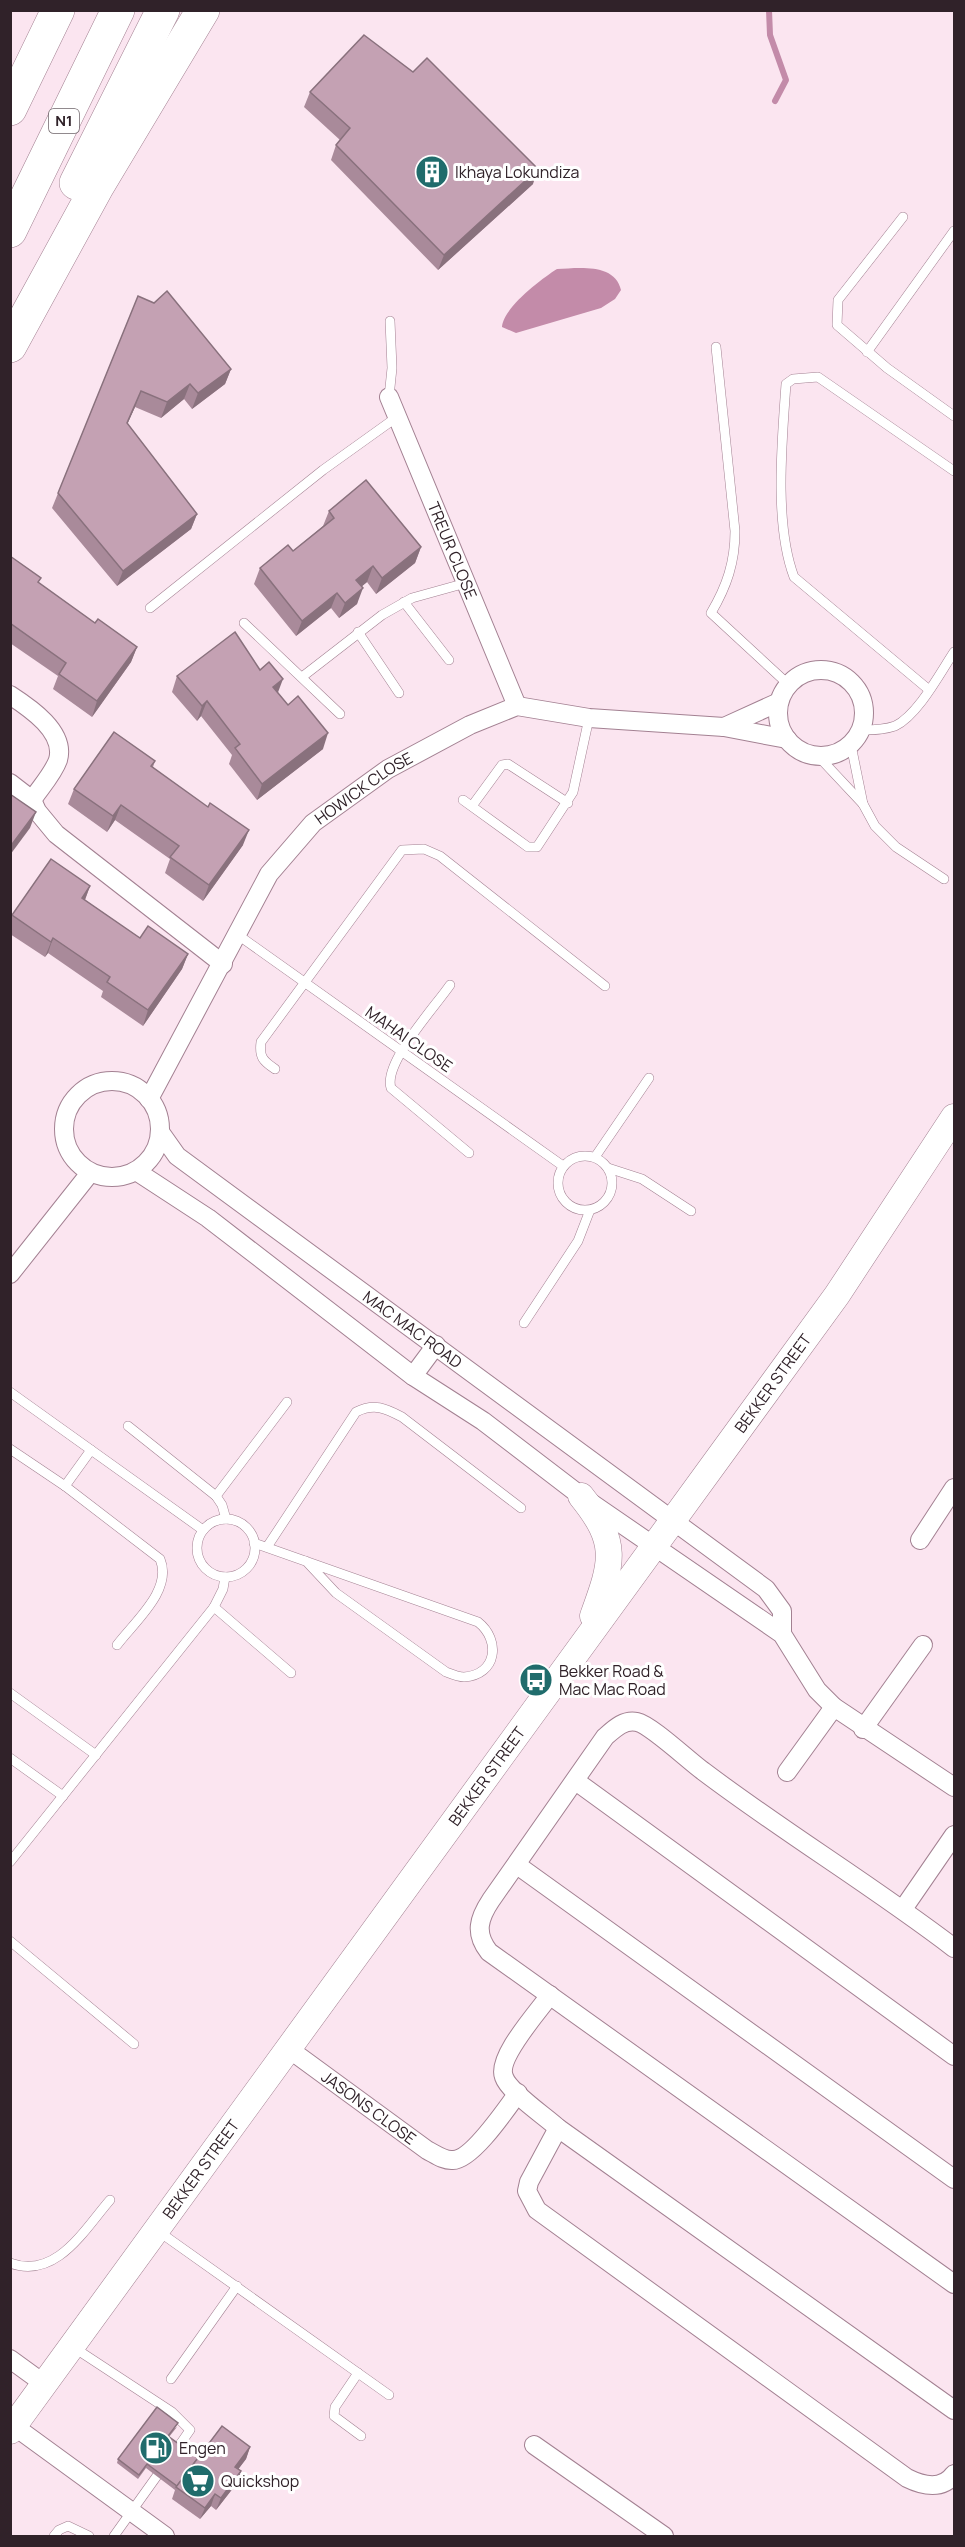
<svg xmlns="http://www.w3.org/2000/svg" width="965" height="2547" font-family="Manrope,sans-serif">
  <rect width="100%" height="100%" fill="#fbe5f0"/>
  <path fill="#c38ba9" d="M 557,269 C 579,268 615,263 621,290 L 615,299 L 601,308 L 516,333 L 502,327 C 503,308 541,279 557,269 Z"/>
  <g fill="none" stroke-linecap="round" stroke-linejoin="round">
    <polyline stroke="#c38ba9" stroke-width="6" points="769,10 770,35 786,80 775,101"/>
    <defs>
      <g id="lane">
        <polyline points="903,217 838,300 837,325 887,368 954,416"/>
        <path d="M 716,347 L 735,531 C 735,562 727,586 711,613 L 789,685"/>
        <polyline points="867,352 954,231"/>
        <polyline points="389,397 392,368 390,321"/>
        <polyline points="404,602 449,660"/>
        <polyline points="150,608 323,470 397,417"/>
        <polyline points="244,623 340,714"/>
        <polyline points="358,632 399,693"/>
        <polyline points="302,677 382,615 412,598 466,583"/>
        <path d="M 928,689 L 794,577 C 774,524 782,441 786,384 L 793,379 L 818,377 L 954,471"/>
        <path d="M 862,730 C 873,730 884,730 895,726 C 918,715 940,673 954,652"/>
        <polyline points="851,745 863,804"/>
        <polyline points="818,756 863,804 875,826 896,847 944,879"/>
        <polyline points="463,800 528,847 537,847 573,792 589,718"/>
        <polyline points="472,806 502,765 508,764 568,803"/>
        <polyline points="238,935 563,1166"/>
        <path d="M 450,985 C 435,1007 383,1063 391,1088 L 469,1153"/>
        <path d="M 275,1069 C 263,1061 259,1057 261,1042 L 402,850 L 424,849 L 440,856 L 605,986"/>
        <circle cx="585" cy="1183" r="27"/>
        <polyline points="595,1157 649,1078"/>
        <polyline points="608,1168 642,1179 691,1211"/>
        <polyline points="524,1323 578,1241 590,1210"/>
        <polyline points="10,1392 203,1530"/>
        <polyline points="128,1426 216,1496 222,1505 226,1519"/>
        <polyline points="10,1449 65,1486"/>
        <path d="M 91,1450 L 65,1486 L 160,1559 C 173,1590 135,1621 117,1645"/>
        <polyline points="216,1496 287,1402"/>
        <circle cx="226" cy="1548" r="29"/>
        <path d="M 254,1543 L 478,1622 C 501,1640 497,1675 464,1677 C 458,1677 451,1674 446,1672 L 336,1593 L 306,1561"/>
        <path d="M 267,1547 L 356,1412 C 374,1403 385,1408 402,1417 L 521,1508"/>
        <polyline points="214,1607 291,1673"/>
        <polyline points="10,1693 96,1755"/>
        <polyline points="10,1758 63,1796"/>
        <polyline points="10,1862 214,1607 223,1589 225,1577"/>
        <polyline points="10,1941 134,2044"/>
        <polyline points="158,2231 389,2395"/>
        <path d="M 10,2263 C 56,2280 84,2230 110,2200"/>
        <polyline points="73,2347 172,2412 190,2430 174,2453"/>
        <polyline points="358,2373 335,2407 334,2416 361,2436"/>
        <polyline points="171,2379 237,2286"/>
        <polyline points="54,2536 59,2530 68,2526 89,2536"/>
        <polyline points="114,2536 164,2466"/>
      </g>
      <g id="street">
        <path id="s1" d="M 389,397 L 517,706"/>
        <circle cx="821" cy="713" r="43"/>
        <path d="M 10,695 C 30,708 66,732 58,760 C 53,774 40,788 32,800"/>
        <polyline points="724,727 779,702"/>
        <polyline points="10,783 32,800 37,811 56,834 223,964"/>
        <circle cx="112" cy="1129" r="48"/>
        <path id="s2" d="M 149,1099 L 269,874 L 313,823 L 388,769 L 470,725 L 517,706 L 589,718 L 724,727 L 787,739"/>
        <path id="s3" d="M 160,1132 L 177,1156 L 766,1589 L 782,1611 L 782,1634"/>
        <polyline points="136,1171 208,1218 413,1376 483,1421 581,1496 782,1634 817,1690 834,1707 954,1787"/>
        <polyline points="10,1274 90,1173"/>
        <polyline points="413,1376 436,1345"/>
        <polyline points="920,1540 954,1488"/>
        <polyline points="863,1729 923,1645"/>
        <polyline points="787,1772 834,1707"/>
        <polyline points="577,1782 954,2056"/>
        <polyline points="517,1865 954,2179"/>
        <polyline points="903,1909 954,1835"/>
        <path d="M 954,1948 C 873,1886 785,1833 703,1771 C 689,1761 651,1725 637,1722 C 624,1719 614,1729 605,1737 L 491,1900 C 479,1918 474,1933 489,1952 L 954,2284"/>
        <path d="M 550,1995 C 538,2012 496,2058 504,2077 C 509,2092 545,2116 558,2128 L 954,2410"/>
        <path id="s4" d="M 289,2049 L 427,2150 C 435,2154 444,2161 453,2160 C 472,2160 507,2108 518,2093"/>
        <path d="M 558,2128 L 529,2182 L 527,2191 L 537,2210 L 907,2478 C 923,2486 943,2490 954,2474"/>
        <polyline points="10,2359 43,2383"/>
        <polyline points="14,2426 165,2536"/>
        <polyline points="534,2445 664,2536"/>
      </g>
      <g id="secondary">
        <path d="M 581,1496 C 619,1543 613,1561 593,1616"/>
        <path id="s5" d="M 10,2431 L 837,1295 L 954,1117"/>
      </g>
      <g id="highway">
        <polyline points="10,109 58,10"/>
        <polyline points="76,183 163,10"/>
        <polyline points="10,231 118,10"/>
        <polyline points="10,346 97,187 203,10"/>
      </g>
    </defs>
    <use href="#lane" stroke="#a38192" stroke-width="10"/>
    <use href="#street" stroke="#a38192" stroke-width="20"/>
    <use href="#secondary" stroke="#a38192" stroke-width="27"/>
    <use href="#highway" stroke="#a38192" stroke-width="34"/>
    <use href="#lane" stroke="#fff" stroke-width="9"/>
    <use href="#street" stroke="#fff" stroke-width="18"/>
    <use href="#secondary" stroke="#fff" stroke-width="26"/>
    <use href="#highway" stroke="#fff" stroke-width="33"/>
  </g>
  <g fill="#a98a9a">
    <polygon points="310,92 533,184 438,270 331,160 336,145 340,140 304,107"/>
    <polygon points="138,296 231,369 225,384 192,409 184,399 161,418 135,407 127,424 197,514 191,529 117,586 52,508"/>
    <polygon points="329,511 421,547 415,563 376,594 367,582 361,587 357,604 339,618 331,608 296,636 254,584 260,568 293,551 323,526"/>
    <polygon points="10,556 39,583 95,623 137,647 131,662 92,717 53,689 58,676 10,643"/>
    <polygon points="260,670 323,749 257,800 229,764 232,755 201,716 197,721 172,692 177,676"/>
    <polygon points="155,761 153,767 243,845 203,901 165,873 170,859 115,820 107,832 68,804 74,789"/>
    <polygon points="90,886 85,900 140,938 188,954 182,969 143,1026 101,997 103,991 48,953 45,957 10,934 10,919 12,915"/>
    <polygon points="177,2427 169,2437 198,2458 250,2447 246,2459 238,2469 241,2471 237,2483 216,2510 211,2506 200,2519 172,2499 175,2490 146,2468 138,2479 117,2463 118,2459"/>
  </g>
  <g fill="#89717d">
    <polygon points="538,169 533,184 438,270 444,255"/>
    <polygon points="231,369 225,384 192,409 198,393"/>
    <polygon points="190,384 184,399 161,418 167,402"/>
    <polygon points="141,391 135,407 121,438 127,423"/>
    <polygon points="197,514 191,529 117,586 123,571"/>
    <polygon points="421,547 415,563 376,594 382,578"/>
    <polygon points="373,566 367,582 350,596 356,580"/>
    <polygon points="363,588 357,604 339,618 345,603"/>
    <polygon points="337,593 331,608 296,636 302,621"/>
    <polygon points="137,647 131,662 92,717 97,701"/>
    <polygon points="283,679 277,695 273,687"/>
    <polygon points="207,701 201,716 197,721 202,706"/>
    <polygon points="328,733 323,749 257,800 262,784"/>
    <polygon points="121,805 115,820 107,832 113,816"/>
    <polygon points="36,812 30,828 10,855 10,847"/>
    <polygon points="249,830 243,845 203,901 209,885"/>
    <polygon points="90,886 84,902 82,898"/>
    <polygon points="53,938 48,953 45,957 51,942"/>
    <polygon points="188,954 182,969 143,1026 148,1010"/>
    <polygon points="250,2447 246,2459 231,2479 235,2467"/>
    <polygon points="241,2471 237,2483 216,2510 221,2498"/>
    <polygon points="215,2494 211,2506 200,2519 205,2508"/>
  </g>
  <g fill="#c4a1b3" stroke="#89717d" stroke-width="1.5">
    <polygon points="364,35 413,72 427,58 538,169 444,255 336,145 350,128 310,92"/>
    <polygon points="167,291 231,369 198,393 190,384 167,402 141,391 127,423 197,514 123,571 58,493 138,296 154,303"/>
    <polygon points="366,480 421,547 382,578 373,566 356,580 363,588 345,603 337,593 302,621 260,568 288,545 293,551 334,518 329,511"/>
    <polygon points="10,556 41,578 38,582 95,623 98,619 137,647 97,701 59,674 66,663 10,623"/>
    <polygon points="235,632 260,670 269,662 283,679 273,687 288,705 298,696 328,733 262,784 235,748 240,744 207,701 202,706 177,676"/>
    <polygon points="114,732 155,761 151,766 208,807 210,803 249,830 209,885 170,857 179,846 121,805 113,816 74,789"/>
    <polygon points="10,794 36,812 10,847"/>
    <polygon points="51,859 90,886 82,898 140,938 148,926 188,954 148,1010 107,982 110,977 53,938 51,942 12,915"/>
    <polygon points="157,2407 178,2423 168,2436 198,2458 177,2486 147,2464 139,2475 118,2459"/>
    <polygon points="222,2426 250,2447 235,2467 241,2471 221,2498 215,2494 205,2508 176,2487"/>
  </g>
  <defs>
    <symbol id="building-disc" viewBox="-11 -11 22 22"><circle r="9.5" fill="#206c6c" stroke="#fff"/><path d="M-4-6H4V6H1V3H-1V6H-4ZM-2.5-4.3h1.7v1.8h-1.7ZM.8-4.3h1.7v1.8H.8ZM-2.5-1h1.7V.8h-1.7ZM.8-1h1.7V.8H.8Z" fill="#fff"/></symbol>
    <symbol id="bus-disc" viewBox="-11 -11 22 22"><circle r="9.5" fill="#206c6c" stroke="#fff"/><path d="M-5-6H5V4H4V6H2V4H-2V6H-4V4H-5ZM-3.5-4V0h7V-4ZM-3.5 1.2v1.5H-2V1.2ZM2 1.2v1.5H3.5V1.2Z" fill="#fff"/></symbol>
    <symbol id="fuel-disc" viewBox="-11 -11 22 22"><circle r="9.5" fill="#206c6c" stroke="#fff"/><path d="M-5.5-6h7V0h2V4h1.3V-2.5L3-4.5l.8-.8L6-3V5H2.5V1h-1V6h-7ZM-4.2-4.7v3.2H.2V-4.7Z" fill="#fff"/></symbol>
    <symbol id="supermarket-disc" viewBox="-11 -11 22 22"><circle r="9.5" fill="#206c6c" stroke="#fff"/><path d="M-6-5.5h2.5l.6 2H6L4.5 2H-2.5L-4.4-4H-6ZM-1.5 3.2a1.3 1.3 0 1 0 .1 0ZM3 3.2a1.3 1.3 0 1 0 .1 0Z" fill="#fff"/></symbol>
  </defs>
  <g fill-rule="evenodd">
    <use href="#building-disc" x="413" y="153" width="38" height="38"/>
    <use href="#bus-disc" x="517" y="1661" width="38" height="38"/>
    <use href="#fuel-disc" x="137" y="2429" width="38" height="38"/>
    <use href="#supermarket-disc" x="179" y="2462" width="38" height="38"/>
  </g>
  <g text-anchor="middle" stroke-width="6" stroke-linejoin="round" paint-order="stroke">
    <rect fill="#fff" stroke="#6e6469" stroke-width="1.5" x="49" y="109" width="30" height="24" rx="4.5"/>
    <g font-size="15" font-weight="bold" fill="#302229">
      <text x="64" y="126">N1</text>
    </g>
    <g font-size="16" fill="#302229" stroke="#fff" text-anchor="start">
      <text x="455" y="178">Ikhaya Lokundiza</text>
      <text x="559" y="1677">Bekker Road &amp;<tspan x="559" dy="18">Mac Mac Road</tspan></text>
      <text x="179" y="2454">Engen</text>
      <text x="221" y="2487">Quickshop</text>
    </g>
    <g font-size="16" fill="#302229" stroke="#fff">
      <text dy="6" stroke="none"><textPath href="#s1" startOffset="166">TREUR CLOSE</textPath></text>
      <text dy="6" stroke="none"><textPath href="#s2" startOffset="384">HOWICK CLOSE</textPath></text>
      <text transform="translate(409 1039) rotate(35)" y="6">MAHAI CLOSE</text>
      <text dy="6" stroke="none"><textPath href="#s3" startOffset="322">MAC MAC ROAD</textPath></text>
      <text dy="6" stroke="none"><textPath href="#s5" startOffset="1296">BEKKER STREET</textPath></text>
      <text dy="6" stroke="none"><textPath href="#s5" startOffset="810">BEKKER STREET</textPath></text>
      <text dy="6" stroke="none"><textPath href="#s4" startOffset="99">JASONS CLOSE</textPath></text>
      <text dy="6" stroke="none"><textPath href="#s5" startOffset="324">BEKKER STREET</textPath></text>
    </g>
  </g>
  <rect width="965" height="2547" fill="none" stroke="#302229" stroke-width="24"/>
</svg>
